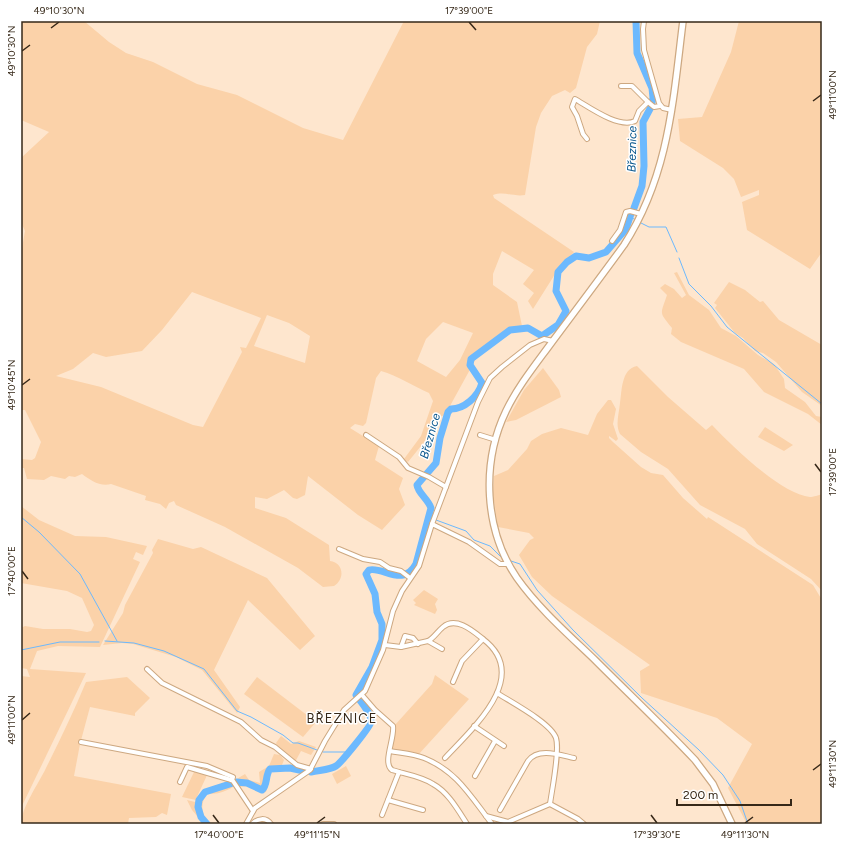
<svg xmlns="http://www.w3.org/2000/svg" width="843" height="845" font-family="Figtree,sans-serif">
  <rect width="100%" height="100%" fill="#fee6ce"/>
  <g fill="#fbd2a9" fill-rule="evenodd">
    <path d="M 21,21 L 84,21 L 109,42 L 126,53 L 153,62 L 197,84 L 237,95 L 303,128 L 343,140 L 404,21 L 600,21 L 597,34 L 587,47 L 576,88 L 570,93 L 565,90 L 552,96 L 541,113 L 536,127 L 525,195 C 514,197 504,191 493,195 L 494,198 L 574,252 L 557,271 L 533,309 L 528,301 L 534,293 L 523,284 L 534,270 L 502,251 L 493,274 L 493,285 L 517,302 L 522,326 C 506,333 494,347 478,355 L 445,415 L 436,418 L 425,441 L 408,462 L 404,459 L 421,436 L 433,401 L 429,393 C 413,386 398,376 381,371 L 376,378 L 366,423 L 363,426 L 355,424 L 350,428 L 379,446 L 375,460 L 403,478 L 399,489 L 405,505 L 382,530 L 358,515 L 308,476 L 305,495 L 297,499 L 293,498 L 284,490 L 267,499 L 255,497 L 255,508 L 286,518 L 329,545 L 330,561 C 344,563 345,579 334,586 L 323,587 L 298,568 L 225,527 L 176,505 L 174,501 L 169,503 L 166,509 L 160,504 L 145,500 L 146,496 L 111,484 C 100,487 90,480 82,474 L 75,477 L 69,476 L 65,479 L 51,476 L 44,480 L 27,479 L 24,468 L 21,468 L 21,459 L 32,460 L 35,458 L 41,442 L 25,410 L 21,410 L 21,254 L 25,231 L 21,222 L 21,158 L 49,132 L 21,120 ZM 192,292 L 261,318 L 246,348 L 240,347 L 242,352 L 203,427 L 193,425 L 101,387 L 56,376 L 73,369 L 93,353 L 106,357 L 142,351 L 162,330 ZM 267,315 L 289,323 L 310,336 L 305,363 L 254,346 ZM 443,322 L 473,333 L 460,360 L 446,377 L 417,361 L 426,339 Z"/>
    <polygon points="739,21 822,21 822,252 810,269 747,230 742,202 759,195 759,190 741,197 734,179 723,168 680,141 678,119 702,117 731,52"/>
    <path d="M 677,272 L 689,295 L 709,310 L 721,328 L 736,336 L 758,355 L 774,364 L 784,379 L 785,388 L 805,402 L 816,416 L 822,417 L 822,425 L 808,414 L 764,392 L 744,369 L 681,342 L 671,334 L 672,328 C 659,311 660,316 667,295 L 660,288 L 665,284 L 674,289 L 682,298 L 686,295 L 674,273 Z"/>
    <polygon points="729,282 745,290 760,302 763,301 779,320 822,345 822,406 802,392 776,362 763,353 755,351 743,338 735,333 715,308 717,305 714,303"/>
    <path d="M 637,366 L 668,397 L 706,430 L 712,425 C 732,446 781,494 810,497 C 813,497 819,495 822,494 L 822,591 L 811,579 L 757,544 L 745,529 L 700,505 L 668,469 L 641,452 L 620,434 C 615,425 619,414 620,403 C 622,391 621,369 637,366 Z"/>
    <polygon points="543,368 559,390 561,397 516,420 506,422 524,390"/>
    <polygon points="608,400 611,400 616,409 613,424 618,439 616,441 609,436 609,438 613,442 641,467 651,473 663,475 683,498 707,519 708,517 813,585 822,600 822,824 747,824 728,788 752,744 717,718 641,693 640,671 650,665 552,596 532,577 519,555 530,540 534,538 529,533 498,527 493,494 494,476 508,470 527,449 531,441 542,434 561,428 588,435 597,414"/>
    <polygon points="765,427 793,445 784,451 758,437"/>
    <polygon points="21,506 39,520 75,536 106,537 147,546 143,555 136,552 133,559 140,562 100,647 58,646 37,651 30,669 86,673 21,808 21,676 30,677 27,669 21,668 21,628 25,626 43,629 70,629 87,632 91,631 94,625 82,598 67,591 21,583"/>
    <polygon points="158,539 193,549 201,547 267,578 315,636 300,650 248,600 214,670 240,707 237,713 202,670 176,657 133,644 122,643 103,645 123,613 125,605 153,553 152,550"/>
    <polygon points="424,590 438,599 435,604 437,610 435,614 414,605 416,603 413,600"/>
    <polygon points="435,675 469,699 418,755 392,750 395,725 432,684"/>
    <path d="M 127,677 L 150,698 L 135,713 L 135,716 L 90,707 L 80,744 L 74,776 L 171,794 L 167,815 L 162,813 L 156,817 L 129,818 L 128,824 L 21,824 C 21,808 39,783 46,768 C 60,740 74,711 86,682 Z"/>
    <polygon points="257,677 316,722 303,737 244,694"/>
    <polygon points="281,736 291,744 299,741 316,747 311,755 301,751 295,762 280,750 276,743"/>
    <polygon points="274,754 280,755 284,760 282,765 293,765 295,770 284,769 271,772 266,792 262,793 248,786 239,787 235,780 245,774 249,780 260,783 259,772 269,766"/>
    <polygon points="346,766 351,776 337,784 332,774"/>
    <path d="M 195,770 L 208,773 L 196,799 C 204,787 216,785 231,782 L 233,787 C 224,792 217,795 207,793 C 201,802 201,811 206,820 L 203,823 L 192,810 L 187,800 L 195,802 L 196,800 L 182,797 Z"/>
  </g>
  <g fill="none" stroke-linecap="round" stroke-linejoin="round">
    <g stroke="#6cb9fe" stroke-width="1">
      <polyline points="630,217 636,220"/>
      <polyline points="639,222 649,227 666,227 677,252"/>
      <polyline points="679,258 689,284 711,306 727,327 822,404"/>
      <polyline points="21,517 39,532 80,574 117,641"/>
      <polyline points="428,517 431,518"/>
      <polyline points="436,520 466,531 474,540 490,546 502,558"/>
      <polyline points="511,561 520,564 537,590 573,630 642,698 699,750 723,775 740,801 748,824"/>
      <polyline points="105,641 134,643 164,651 204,669 237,711 251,717 283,735 293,743 298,743 317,750"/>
      <polyline points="21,650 60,642 99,642"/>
      <polyline points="323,752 348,752"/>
    </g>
    <g stroke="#6cb9fe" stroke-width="7">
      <polyline points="634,208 642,186 644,166 643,122 651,107 653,98 652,88 637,53 636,21"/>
      <path d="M 311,772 C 319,770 330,770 336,766 C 340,764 371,726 371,722 C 372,714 361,702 356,695 L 372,667 L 382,640 L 382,624 L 377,612 L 375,594 L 366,574 L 369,570 C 383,566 403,588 416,564 L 431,508 C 428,499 418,493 417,485 L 436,463 L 440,438 L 448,412 L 451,409 C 464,409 478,397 482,383 L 470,365 L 471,359 L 510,330 L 528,328 L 542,336 L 558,325 L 566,311 L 556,291 L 558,272 L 567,262 L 576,256 L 589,258 L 606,252 L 626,229 L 631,214"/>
      <path d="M 207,824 L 201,817 L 198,807 L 199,800 L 205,792 L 236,782 L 247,783 L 262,790 C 268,785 265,775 270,769 L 290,768 L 304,771"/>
    </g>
    <defs>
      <g id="street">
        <polyline points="644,21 643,29 644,50 659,103 663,108 672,110"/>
        <polyline points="621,86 632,86 648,102"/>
        <path d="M 587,139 L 583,134 L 577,116 L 572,107 L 575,99 C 589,107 619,129 635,121 L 639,111 L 648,102 L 654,107 L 660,106"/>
        <polyline points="612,241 620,230 626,212 630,211 641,214"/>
        <polyline points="366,435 399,457 408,468 429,477 446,487"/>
        <polyline points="480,435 496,440"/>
        <polyline points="432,524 478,402 490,378 502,367 530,345 544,339 553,341"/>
        <polyline points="339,549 363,559 380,562 389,568 401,571 410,578"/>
        <path d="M 428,641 C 434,638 437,632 443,627 C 456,616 473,631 483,639 C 532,676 473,728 445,758"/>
        <polyline points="385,645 401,647 428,641 442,649"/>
        <polyline points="401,647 405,636 413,638 418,644"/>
        <polyline points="147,669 162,683 241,722 261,740 275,747 297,765 311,769"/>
        <polyline points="453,682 462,661 483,639"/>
        <path d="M 497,693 C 511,702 551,723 556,738 C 560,751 552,789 550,804"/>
        <path d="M 362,695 L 375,710 L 393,726 C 395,738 382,763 392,770 C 405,774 421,776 433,784 C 448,792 458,810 467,824"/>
        <polyline points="474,726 504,746"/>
        <polyline points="81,742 207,766 233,777 232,780"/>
        <path d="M 390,751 C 401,753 414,754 424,758 C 454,770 468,792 486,816 L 508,822 L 550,804 L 578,819 L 584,824"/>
        <polyline points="475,776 495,741"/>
        <polyline points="180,782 187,767 228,779 233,781 253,811"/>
        <polyline points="388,800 423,810"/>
        <path d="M 500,810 L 528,761 C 538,747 560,755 574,758"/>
        <polyline points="382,815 399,772"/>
        <polyline points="486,816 492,824"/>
        <polyline points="246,824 255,808 310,770 325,741 344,710 365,691 383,650 393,611 402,591 419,566 432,524 469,542 500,564 509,564"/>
        <path d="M 252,824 C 258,818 266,817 271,824"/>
        <polyline points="323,824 334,824"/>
      </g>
      <path id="secondary" d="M 683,21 C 673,101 669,175 624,245 C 600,278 576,310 552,342 C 536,364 518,386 506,411 C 481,463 484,530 517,578 C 539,609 569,635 596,661 C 629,694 663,726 695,760 L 713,784 L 732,824"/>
    </defs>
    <use href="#street" stroke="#cda881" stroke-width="6"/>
    <use href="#secondary" stroke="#cda881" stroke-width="8"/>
    <use href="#street" stroke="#fff" stroke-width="4"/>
    <use href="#secondary" stroke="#fff" stroke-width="5.5"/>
  </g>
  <path fill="none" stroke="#362818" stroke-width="1.5" d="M 469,22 L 476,30M 51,28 L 59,22M 22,51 L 30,45M 813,101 L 821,95M 22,385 L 30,379M 815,464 L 821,472M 22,571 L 28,579M 22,720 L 30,713M 813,770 L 821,764M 213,815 L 219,823M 651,815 L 657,823M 317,823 L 325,817M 745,823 L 753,817"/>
  <g text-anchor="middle" stroke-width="3" stroke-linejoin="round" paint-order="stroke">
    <g font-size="12" font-style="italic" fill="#06548b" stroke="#fff">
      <text transform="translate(632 149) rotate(-89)" y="4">Březnice</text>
      <text transform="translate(430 436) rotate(-74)" y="4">Březnice</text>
    </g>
    <g font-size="13" letter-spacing="1" fill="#362818" stroke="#fff">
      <text x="342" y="723">BŘEZNICE</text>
    </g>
  </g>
  <rect width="843" height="845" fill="none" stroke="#ffffff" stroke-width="44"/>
  <path d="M677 799v6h114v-6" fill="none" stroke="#362818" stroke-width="2"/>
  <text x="683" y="799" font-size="12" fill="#362818" stroke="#ffffff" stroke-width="3" paint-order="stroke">200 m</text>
  <rect x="22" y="22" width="799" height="801" fill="none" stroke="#362818" stroke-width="1.5"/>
  <g font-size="10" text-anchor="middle" fill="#362818">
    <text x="59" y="14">49°10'30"N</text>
    <text x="469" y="14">17°39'00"E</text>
    <text transform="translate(11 51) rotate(-90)" y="4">49°10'30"N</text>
    <text transform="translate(832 95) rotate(-90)" y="4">49°11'00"N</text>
    <text transform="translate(11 385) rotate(-90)" y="4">49°10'45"N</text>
    <text transform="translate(832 472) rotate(-90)" y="4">17°39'00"E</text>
    <text transform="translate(11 571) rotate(-90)" y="4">17°40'00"E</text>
    <text transform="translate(11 720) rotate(-90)" y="4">49°11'00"N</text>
    <text transform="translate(832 764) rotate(-90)" y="4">49°11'30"N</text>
    <text x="219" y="838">17°40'00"E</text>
    <text x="317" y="838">49°11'15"N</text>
    <text x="657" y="838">17°39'30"E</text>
    <text x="745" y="838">49°11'30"N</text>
  </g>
</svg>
